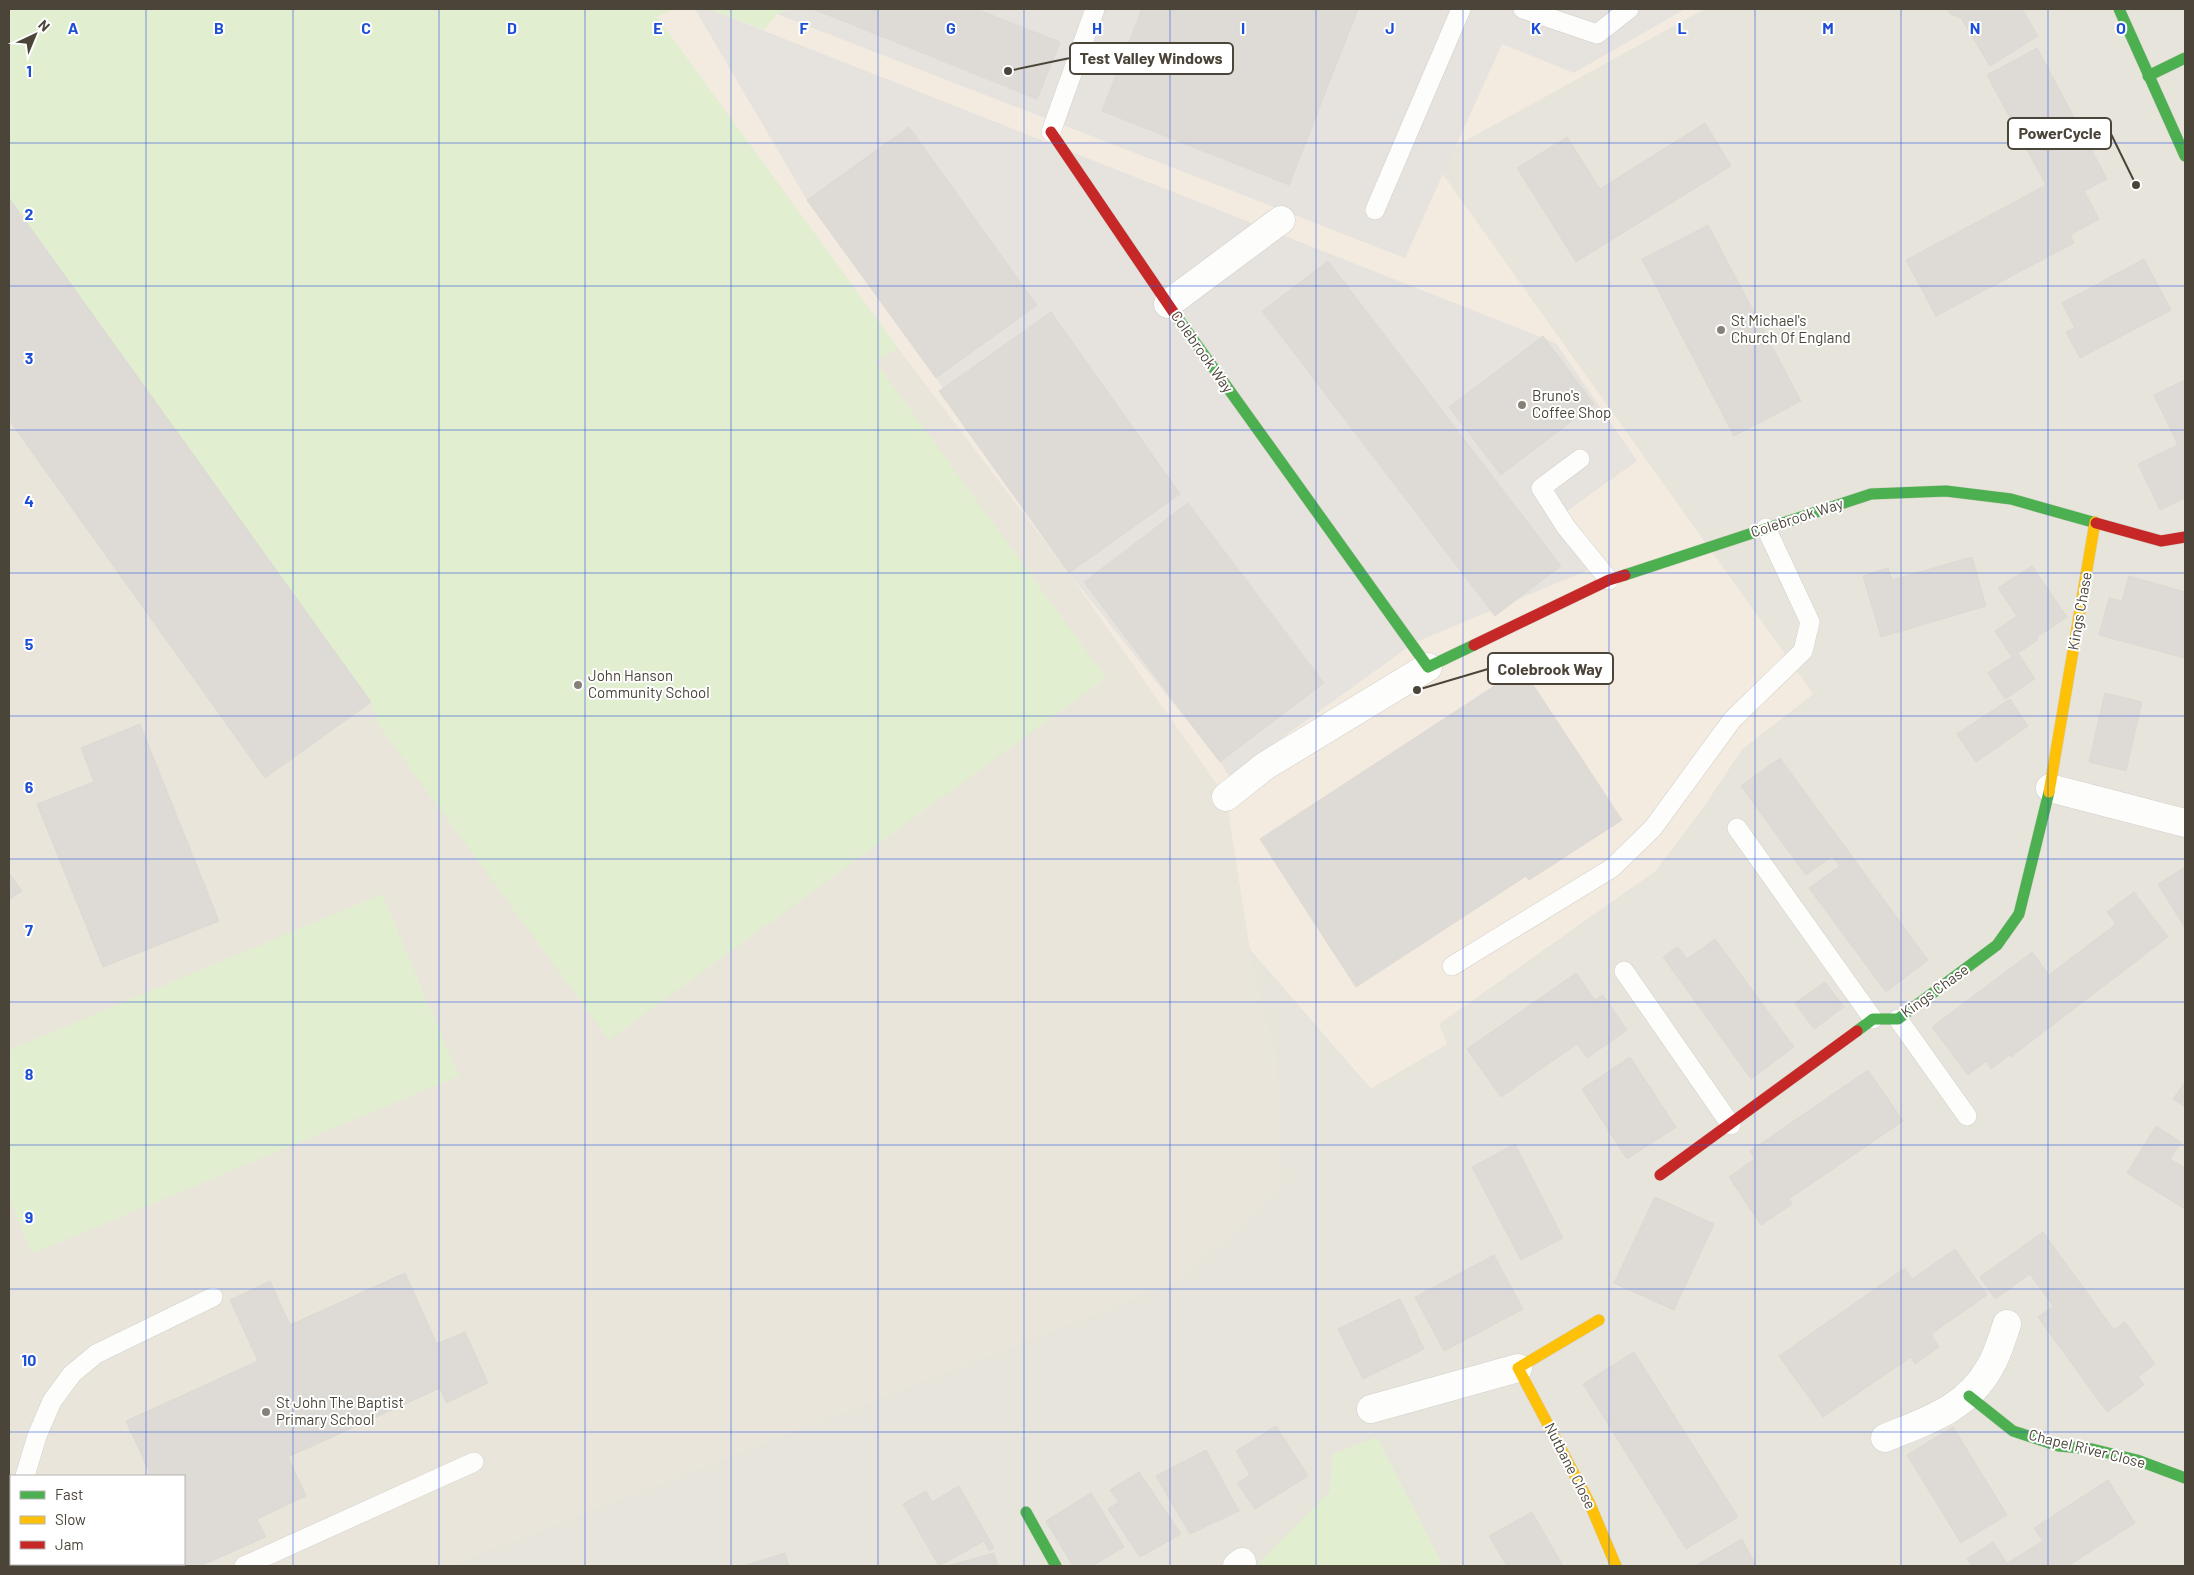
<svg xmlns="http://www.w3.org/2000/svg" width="2194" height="1575" font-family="Barlow,sans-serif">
  <rect width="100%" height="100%" fill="#f4f2ee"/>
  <path fill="#e7e4dc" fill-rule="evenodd" d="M 1704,9 L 2185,9 L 2185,1566 L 9,1566 L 9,1344 L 596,1213 L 1250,949 L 1371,1088 L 1447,1044 L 1438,1024 L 1655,871 L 1704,806 L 1742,749 L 1813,694 L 1431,159 ZM 11,1476 L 184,1476 L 184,1564 L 11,1564 Z"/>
  <polygon fill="#f3ebdf" points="651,9 1704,9 1432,159 1813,694 1742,749 1704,806 1655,871 1439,1024 1447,1044 1372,1088 1250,949 1226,797 1069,573 898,348"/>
  <g fill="#e6e2de">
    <polygon points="695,9 709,9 1556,343 1637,461 1553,521 1588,570 1414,643 1229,776 1220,762 1069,573 936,378 807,200"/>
    <polygon points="790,9 1685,9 1574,73 1502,44 1405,258 777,14"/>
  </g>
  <path fill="#eae5da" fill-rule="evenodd" d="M 9,9 L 651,9 L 898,348 L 1069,573 L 1226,797 L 1250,949 L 1248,950 L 1277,1060 L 1281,1187 L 1181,1281 L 450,1566 L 9,1566 ZM 11,1476 L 184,1476 L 184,1564 L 11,1564 Z"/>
  <g fill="#e1eecf">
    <polygon points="9,9 674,9 657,17 898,348 875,361 1106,678 609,1040 377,723 371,702 9,198"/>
    <polygon points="709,9 790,9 777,14 764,30"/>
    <polygon points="382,894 459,1076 32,1254 9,1198 9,1050"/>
    <polygon points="1377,1437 1443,1566 1256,1566 1330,1491 1332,1454"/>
  </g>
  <g fill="#dedbd6" stroke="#dcd9d4">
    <polygon points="813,9 976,9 1060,42 1037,99"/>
    <polygon points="1142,9 1358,9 1289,185 1102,111"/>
    <polygon points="1947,9 2022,9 2038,36 1990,66 1961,18 1950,14"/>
    <polygon points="2037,48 2107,179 2084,191 2099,219 2070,235 2074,243 1936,316 1906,260 2046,185 1987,75"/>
    <polygon points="1705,123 1731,166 1576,262 1517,168 1567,137 1600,189"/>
    <polygon points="909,127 1037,305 936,378 807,200"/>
    <polygon points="9,198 371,702 265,778 9,420"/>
    <polygon points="1708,225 1801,401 1734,436 1642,259"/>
    <polygon points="2144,259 2171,310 2080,358 2066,332 2075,328 2062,303"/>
    <polygon points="1328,261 1561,566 1495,616 1262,311"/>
    <polygon points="1051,312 1180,494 1069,573 939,391"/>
    <polygon points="1543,336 1594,404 1501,475 1449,407"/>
    <polygon points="2185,380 2185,498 2160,510 2138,464 2178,445 2154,395"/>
    <polygon points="1188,503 1324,683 1220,762 1084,582"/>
    <polygon points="1972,557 1986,606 1881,637 1863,576 1888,568 1892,580"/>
    <polygon points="2032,566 2067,617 2037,637 2038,640 2018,653 2035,679 2005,699 1988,673 2012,657 1995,631 2017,616 1998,588"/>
    <polygon points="2129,576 2185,592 2185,658 2099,635 2109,598 2122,601"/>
    <polygon points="1522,668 1622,820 1529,880 1526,876 1356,987 1260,839"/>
    <polygon points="2105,693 2142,702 2126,771 2089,762"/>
    <polygon points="2010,699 2028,726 1976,762 1957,734"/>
    <polygon points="140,724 219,921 103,967 37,804 94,782 81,748"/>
    <polygon points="1780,758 1928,960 1886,992 1809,888 1840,866 1832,856 1806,875 1741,786"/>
    <polygon points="2185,867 2185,928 2158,884"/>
    <polygon points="9,873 22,891 9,900"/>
    <polygon points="2134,892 2168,937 2011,1057 2009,1055 1991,1069 1986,1061 1968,1075 1932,1027 2032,952 2049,975 2116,924 2107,912"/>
    <polygon points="1715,939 1794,1047 1751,1079 1663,957 1678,947 1687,959"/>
    <polygon points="1576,973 1595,1000 1603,995 1627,1030 1587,1058 1577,1044 1501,1097 1467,1049"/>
    <polygon points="1825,982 1844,1007 1814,1029 1795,1003"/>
    <polygon points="1630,1057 1676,1127 1627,1159 1582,1089"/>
    <polygon points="1868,1070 1903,1121 1789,1199 1792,1204 1761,1225 1729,1177 1755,1159 1750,1151"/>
    <polygon points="2185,1082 2185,1107 2173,1099"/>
    <polygon points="2156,1126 2181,1142 2170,1159 2185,1168 2185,1209 2127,1173"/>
    <polygon points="1515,1144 1563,1238 1521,1260 1472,1167"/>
    <polygon points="1655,1197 1714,1224 1674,1310 1614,1283"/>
    <polygon points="2043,1232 2114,1330 2125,1322 2155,1364 2138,1377 2144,1385 2107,1412 2038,1317 2053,1306 2030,1274 1995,1299 1980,1277"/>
    <polygon points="1955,1249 1987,1295 1931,1334 1939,1347 1915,1364 1911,1357 1823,1417 1779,1356 1905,1268 1912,1279"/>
    <polygon points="1494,1255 1523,1309 1444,1351 1415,1297"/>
    <polygon points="405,1273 437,1344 465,1332 488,1383 446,1403 440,1388 288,1457 306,1496 257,1519 266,1537 200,1566 168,1566 167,1564 184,1564 184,1476 144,1476 150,1473 126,1421 258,1361 230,1300 270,1281 290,1325"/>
    <polygon points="1400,1299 1424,1349 1363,1379 1338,1329"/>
    <polygon points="1634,1352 1738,1517 1686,1549 1583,1384"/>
    <polygon points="1276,1426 1308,1476 1255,1509 1237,1483 1250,1475 1236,1451"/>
    <polygon points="1953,1427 2007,1515 1961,1543 1907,1455"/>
    <polygon points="1206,1450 1239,1511 1190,1534 1156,1476"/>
    <polygon points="1139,1472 1181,1534 1140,1557 1108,1509 1119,1502 1110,1490"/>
    <polygon points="2108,1480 2135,1523 2068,1566 1972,1566 1967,1559 1993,1542 2007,1563 2043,1541 2034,1528"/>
    <polygon points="959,1486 994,1548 989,1551 984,1541 939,1566 903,1504 926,1491 932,1502"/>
    <polygon points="1091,1493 1124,1547 1092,1566 1073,1566 1046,1521"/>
    <polygon points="1532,1512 1563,1566 1507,1566 1489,1536"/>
    <polygon points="1742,1539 1756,1566 1695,1566"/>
    <polygon points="785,1553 789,1566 743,1566"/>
    <polygon points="994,1553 998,1566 948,1566"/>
  </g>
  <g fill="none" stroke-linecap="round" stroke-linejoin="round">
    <defs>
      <g id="lane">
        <polyline points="1523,9 1597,34 1629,9"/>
        <polyline points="1051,132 1095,9"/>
        <polyline points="1375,210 1461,9"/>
        <polyline points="1580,459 1541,488 1566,527 1609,580"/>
        <polyline points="1737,828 1873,1019"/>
        <polyline points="1452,966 1612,868 1653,828 1732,720 1803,651 1810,622 1766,528"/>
        <polyline points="1624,971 1731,1125"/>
        <polyline points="1898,1019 1967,1116"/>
        <polyline points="25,1476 37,1436 52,1401 72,1374 96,1354 213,1297"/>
        <polyline points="9,1496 11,1495"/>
        <polyline points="102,1564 105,1566"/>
        <polyline points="244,1566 474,1462"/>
      </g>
      <g id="street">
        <polyline points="1168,304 1281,220"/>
        <polyline points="2050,788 2185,823"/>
        <polyline points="1226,797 1265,766 1428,667"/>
        <polyline points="1371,1409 1518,1368"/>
        <path d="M 1885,1438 C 1926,1421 1967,1409 1990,1367 C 1998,1354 2002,1338 2007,1324"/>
        <polyline points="1237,1566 1242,1562"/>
      </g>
      <g id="fast">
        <polyline points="2119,9 2185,156"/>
        <polyline points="2148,76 2185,58"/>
        <polyline points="1174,313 1428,667 1474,645"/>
        <polyline points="1625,575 1871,494 1946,491 2011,499 2096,523"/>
        <polyline points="1857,1031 1873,1019 1898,1019 1997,945 2019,914 2049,792"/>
        <polyline points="1969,1396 2013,1431 2059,1446 2092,1449 2137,1460 2185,1478"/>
        <polyline points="1026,1512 1056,1566"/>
      </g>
      <g id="slow">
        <polyline points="2049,792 2095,522"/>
        <polyline points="1599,1320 1518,1368 1589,1502 1616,1566"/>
      </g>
      <g id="jam">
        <polyline points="1051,132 1174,313"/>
        <polyline points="2096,523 2161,541 2185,537"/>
        <polyline points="1474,645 1609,580 1625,575"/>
        <polyline points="1660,1175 1857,1031"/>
      </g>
    </defs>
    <use href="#lane" stroke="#d2d0cb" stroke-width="20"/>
    <use href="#street" stroke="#d2d0cb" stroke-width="29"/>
    <use href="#fast" stroke="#d3cfc5" stroke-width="12"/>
    <use href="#slow" stroke="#d3cfc5" stroke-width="12"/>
    <use href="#jam" stroke="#d3cfc5" stroke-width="12"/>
    <use href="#lane" stroke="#fdfdfc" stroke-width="19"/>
    <use href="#street" stroke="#fdfdfc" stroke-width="28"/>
    <use href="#fast" stroke="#4caf50" stroke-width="11"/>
    <use href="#slow" stroke="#ffc107" stroke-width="11"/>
    <use href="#jam" stroke="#c62828" stroke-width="11"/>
  </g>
  <path fill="none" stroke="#1d4ed8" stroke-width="1" stroke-opacity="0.55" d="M 146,9 L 146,1476M 293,9 L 293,1566M 439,9 L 439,1566M 585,9 L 585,1566M 731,9 L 731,1566M 878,9 L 878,1566M 1024,9 L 1024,1566M 1170,9 L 1170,1566M 1316,9 L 1316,1566M 1463,9 L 1463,1566M 1609,9 L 1609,1566M 1755,9 L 1755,1566M 1901,9 L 1901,1566M 2048,9 L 2048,1566M 9,143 L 2185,143M 9,286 L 2185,286M 9,430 L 2185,430M 9,573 L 2185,573M 9,716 L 2185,716M 9,859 L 2185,859M 9,1002 L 2185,1002M 9,1145 L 2185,1145M 9,1289 L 2185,1289M 9,1432 L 2185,1432M 146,1564 L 146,1566"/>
  <g fill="#868178" stroke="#fff" stroke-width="2">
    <circle cx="1721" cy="330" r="5"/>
    <circle cx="1522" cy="405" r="5"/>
    <circle cx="578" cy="685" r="5"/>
    <circle cx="266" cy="1412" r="5"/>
  </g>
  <g text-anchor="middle" stroke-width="4" stroke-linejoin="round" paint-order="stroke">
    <g font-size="15" fill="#4b4439" stroke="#fff" text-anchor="start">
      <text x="1731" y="326">St Michael's<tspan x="1731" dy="17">Church Of England</tspan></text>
      <text x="1532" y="401">Bruno's<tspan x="1532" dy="17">Coffee Shop</tspan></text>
      <text x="588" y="681">John Hanson<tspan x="588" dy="17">Community School</tspan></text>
      <text x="276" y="1408">St John The Baptist<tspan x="276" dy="17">Primary School</tspan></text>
    </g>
    <g font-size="15" fill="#4b4439" stroke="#fff">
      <text transform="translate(1202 352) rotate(55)" y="5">Colebrook Way</text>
      <text transform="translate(1797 518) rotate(-18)" y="5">Colebrook Way</text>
      <text transform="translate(2080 611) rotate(-80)" y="5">Kings Chase</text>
      <text transform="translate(1935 991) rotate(-36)" y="5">Kings Chase</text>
      <text transform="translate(2087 1449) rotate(14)" y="5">Chapel River Close</text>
      <text transform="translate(1570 1466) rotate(63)" y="5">Nutbane Close</text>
    </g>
  </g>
  <g font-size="16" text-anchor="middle" font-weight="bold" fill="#1d4ed8" stroke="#fff" stroke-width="4" stroke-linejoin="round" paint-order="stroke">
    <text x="73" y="34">A</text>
    <text x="219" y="34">B</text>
    <text x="366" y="34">C</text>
    <text x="512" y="34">D</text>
    <text x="658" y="34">E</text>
    <text x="804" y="34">F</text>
    <text x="951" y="34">G</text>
    <text x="1097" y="34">H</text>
    <text x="1243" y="34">I</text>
    <text x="1390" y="34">J</text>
    <text x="1536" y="34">K</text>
    <text x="1682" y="34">L</text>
    <text x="1828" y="34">M</text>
    <text x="1975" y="34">N</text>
    <text x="2121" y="34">O</text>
    <text x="29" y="77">1</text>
    <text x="29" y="220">2</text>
    <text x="29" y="364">3</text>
    <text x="29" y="507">4</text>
    <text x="29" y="650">5</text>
    <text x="29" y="793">6</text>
    <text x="29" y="936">7</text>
    <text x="29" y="1080">8</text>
    <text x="29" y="1223">9</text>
    <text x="29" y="1366">10</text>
  </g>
  <path fill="none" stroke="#4b4439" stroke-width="2" d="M1008 71L1070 58M2136 185L2111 134M1417 690L1488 669"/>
  <g fill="#4b4439" stroke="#fff" stroke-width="2">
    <circle cx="1008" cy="71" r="5"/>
    <circle cx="2136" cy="185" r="5"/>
    <circle cx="1417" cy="690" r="5"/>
  </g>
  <g fill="#fff" stroke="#4b4439" stroke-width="2">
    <rect x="1070" y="43" width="163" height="31" rx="5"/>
    <rect x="2008" y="118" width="103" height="31" rx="5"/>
    <rect x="1488" y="653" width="125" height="31" rx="5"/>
  </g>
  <g font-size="16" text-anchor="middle" font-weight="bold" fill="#4b4439">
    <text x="1151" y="64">Test Valley Windows</text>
    <text x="2060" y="139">PowerCycle</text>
    <text x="1550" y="675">Colebrook Way</text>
  </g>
  <rect width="2194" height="1575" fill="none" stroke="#4b4439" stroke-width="20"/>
  <rect x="10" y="1475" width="175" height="90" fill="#ffffff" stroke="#b7b4b0"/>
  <rect x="20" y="1491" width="25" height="8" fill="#4caf50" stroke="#b7b4b0"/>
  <text x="55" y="1500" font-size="15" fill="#4b4439">Fast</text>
  <rect x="20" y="1516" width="25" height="8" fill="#ffc107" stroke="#b7b4b0"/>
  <text x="55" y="1525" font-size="15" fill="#4b4439">Slow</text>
  <rect x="20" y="1541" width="25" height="8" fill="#c62828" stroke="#b7b4b0"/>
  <text x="55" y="1550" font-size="15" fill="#4b4439">Jam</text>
  <g transform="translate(35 35) rotate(44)" stroke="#ffffff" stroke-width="4" paint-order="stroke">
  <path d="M0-4L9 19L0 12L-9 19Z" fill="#4b4439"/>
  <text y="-8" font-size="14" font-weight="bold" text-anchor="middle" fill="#4b4439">N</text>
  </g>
</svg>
